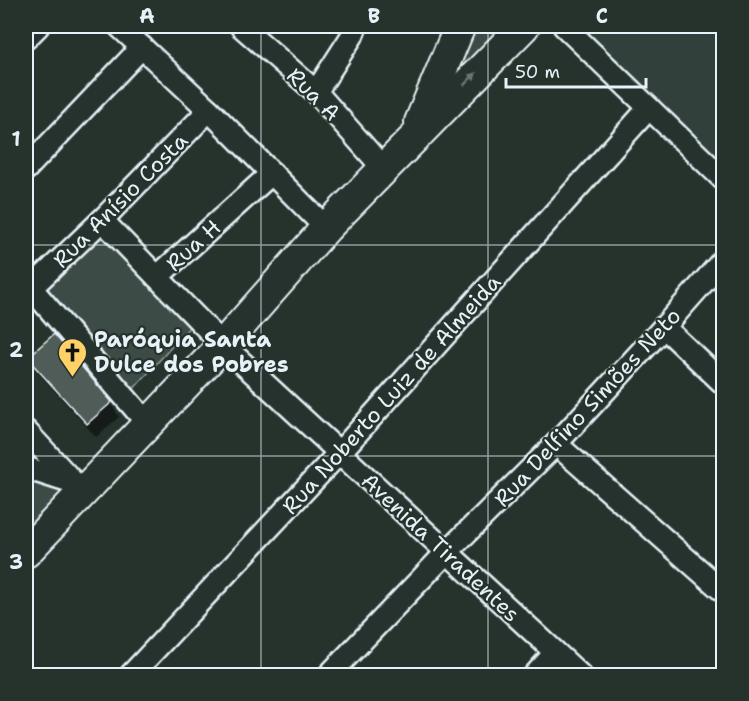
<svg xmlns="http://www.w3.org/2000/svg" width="749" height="701" font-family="'Shantell Sans',sans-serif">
  <rect width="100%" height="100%" fill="#26332d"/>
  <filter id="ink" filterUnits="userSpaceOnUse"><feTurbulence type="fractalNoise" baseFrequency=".0167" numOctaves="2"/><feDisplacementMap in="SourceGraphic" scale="12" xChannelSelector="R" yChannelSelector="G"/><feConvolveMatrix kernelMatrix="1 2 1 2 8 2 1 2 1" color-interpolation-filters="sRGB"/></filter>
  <g filter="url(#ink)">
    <polygon fill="#333f3a" points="581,26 723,26 723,161"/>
    <g fill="#3e4b47" stroke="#939ea0" stroke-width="1.5">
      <polygon points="472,26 506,26 445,91"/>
      <polygon points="102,229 194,322 129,394 39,288"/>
      <polygon points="26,479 65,490 26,529"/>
    </g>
    <polygon fill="#0007" points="29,358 111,403 119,417 96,437 37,372"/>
    <polygon fill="#505c59" stroke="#e8f1f8" stroke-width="1.5" points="54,334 112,402 87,424 27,358"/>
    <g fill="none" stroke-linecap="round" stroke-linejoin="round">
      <defs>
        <g id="street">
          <polyline points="119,26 209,110 326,228"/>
          <polyline points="241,26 316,92 383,168"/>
          <polyline points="564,26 724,180"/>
          <polyline points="26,38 38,26"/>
          <polyline points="316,92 352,36 356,26"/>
          <polyline points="26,169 142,47"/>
          <polyline points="272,173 157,277 223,345 581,676"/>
          <polyline points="102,220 157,277"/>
          <polyline points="26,282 148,424"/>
          <polyline points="31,288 102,220 209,110"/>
          <polyline points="664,327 724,384"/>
          <polyline points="26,431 75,484"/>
          <polyline points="556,444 724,592"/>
          <polyline points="26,468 73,483"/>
          <polyline points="130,676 340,452 649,108"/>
          <polyline points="328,676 447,552 556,444 664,327 724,259"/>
          <polyline points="534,676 555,653"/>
        </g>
        <g id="secondary">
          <polyline points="420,122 460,26"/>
          <polyline points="26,552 223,345 326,228 524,26"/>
        </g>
      </defs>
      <use href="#street" stroke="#e8f1f8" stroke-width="26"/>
      <use href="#secondary" stroke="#e8f1f8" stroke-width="34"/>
      <use href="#street" stroke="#26332d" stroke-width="21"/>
      <use href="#secondary" stroke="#26332d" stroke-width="30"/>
    </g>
    <defs><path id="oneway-solid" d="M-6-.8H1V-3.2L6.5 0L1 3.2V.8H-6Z" transform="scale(1.5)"/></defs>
    <use fill="#6a7674" href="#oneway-solid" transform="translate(470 79) rotate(-45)"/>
  </g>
  <path fill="none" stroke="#e8f1f8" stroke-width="1.5" stroke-opacity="0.55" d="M 261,26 L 261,676M 488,26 L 488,676M 26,245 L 724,245M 26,456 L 724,456"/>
  <defs>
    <symbol id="church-pin" viewBox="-11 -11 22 30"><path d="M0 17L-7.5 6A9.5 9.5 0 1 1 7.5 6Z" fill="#ffd166" stroke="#26332d"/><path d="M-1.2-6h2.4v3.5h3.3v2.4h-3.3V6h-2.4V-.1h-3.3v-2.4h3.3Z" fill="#111"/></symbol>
  </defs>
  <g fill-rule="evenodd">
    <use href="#church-pin" x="56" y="336" width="33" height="45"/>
  </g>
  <g text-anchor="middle" stroke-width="4.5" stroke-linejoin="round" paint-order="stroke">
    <g font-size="22" fill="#e8f1f8" stroke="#26332d">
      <text transform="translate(314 94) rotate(45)" y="8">Rua A</text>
      <text transform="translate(120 200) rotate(-45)" y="8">Rua Anísio Costa</text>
      <text transform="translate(193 245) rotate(-42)" y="8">Rua H</text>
      <text transform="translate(391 394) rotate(-48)" y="8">Rua Noberto Luiz de Almeida</text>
      <text transform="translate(587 407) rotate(-47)" y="8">Rua Delfino Simões Neto</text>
      <text transform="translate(441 547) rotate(43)" y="8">Avenida Tiradentes</text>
    </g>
    <g font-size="22" font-weight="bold" fill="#e8f1f8" stroke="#26332d" text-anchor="start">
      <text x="94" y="347">Paróquia Santa<tspan x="94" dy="25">Dulce dos Pobres</tspan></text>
    </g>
  </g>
  <rect width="749" height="701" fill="none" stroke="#26332d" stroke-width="66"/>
  <path d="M506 78v9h140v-9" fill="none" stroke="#e8f1f8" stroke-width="3"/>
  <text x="515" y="78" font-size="18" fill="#e8f1f8" stroke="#26332d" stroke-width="4.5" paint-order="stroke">50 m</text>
  <rect x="33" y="33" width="683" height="635" fill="none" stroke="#e8f1f8" stroke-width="2"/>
  <g font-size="20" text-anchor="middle" font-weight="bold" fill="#e8f1f8">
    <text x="147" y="23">A</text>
    <text x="374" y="23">B</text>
    <text x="602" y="23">C</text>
    <text x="16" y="146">1</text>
    <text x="16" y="357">2</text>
    <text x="16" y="569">3</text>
  </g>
</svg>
